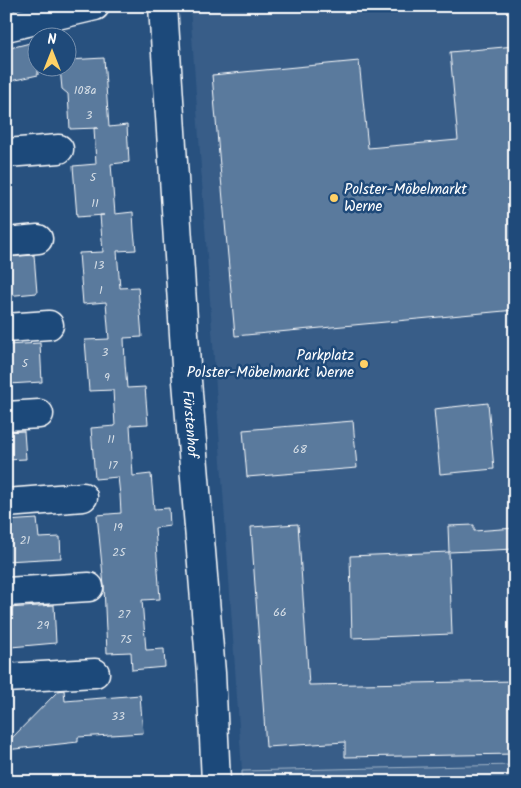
<svg xmlns="http://www.w3.org/2000/svg" width="521" height="788" font-family="Kalam,sans-serif">
  <rect width="100%" height="100%" fill="#28517f"/>
  <filter id="ink" filterUnits="userSpaceOnUse"><feTurbulence type="fractalNoise" baseFrequency=".02" numOctaves="2"/><feDisplacementMap in="SourceGraphic" scale="10" xChannelSelector="R" yChannelSelector="G"/><feConvolveMatrix kernelMatrix="1 2 1 2 8 2 1 2 1" color-interpolation-filters="sRGB"/></filter>
  <g filter="url(#ink)">
    <polygon fill="#375d88" points="190,6 515,6 515,765 242,771"/>
    <g fill="#446890" stroke="#a2b4c8">
      <polygon points="515,765 515,782 242,782 242,771"/>
      <polygon points="159,778 159,782 77,782"/>
    </g>
    <g fill="#5a7a9d" stroke="#fff">
      <polygon points="38,41 38,75 6,82 6,49"/>
      <polygon points="515,46 515,310 235,336 212,75 359,61 368,148 458,140 450,52"/>
      <polygon points="104,58 109,127 127,125 129,162 111,164 115,214 133,212 134,231 136,250 117,251 120,288 138,287 142,337 124,338 125,363 127,388 145,387 148,424 130,425 133,476 151,474 154,509 169,508 170,526 155,528 160,599 142,600 146,650 164,649 165,667 132,670 131,652 107,653 104,586 97,515 121,513 120,495 118,477 95,479 91,428 115,426 113,390 89,391 85,340 109,339 106,302 83,304 81,279 79,253 103,252 100,215 104,215 77,217 73,166 96,164 94,128 98,128 70,129 68,94 62,89 60,68 68,68 68,60"/>
      <polygon points="34,255 37,293 6,296 6,257"/>
      <polygon points="40,343 42,382 9,384 7,345"/>
      <polygon points="488,403 494,469 440,474 434,409"/>
      <polygon points="353,421 357,468 247,477 243,430"/>
      <polygon points="24,431 26,459 6,460 6,432"/>
      <polygon points="37,519 39,538 60,537 61,558 6,561 6,521"/>
      <polygon points="298,524 309,685 515,681 515,754 345,757 345,742 266,747 251,527"/>
      <polygon points="474,525 474,531 515,528 515,549 449,552 448,526"/>
      <polygon points="449,552 452,634 352,638 350,556"/>
      <polygon points="54,605 56,643 11,647 8,608"/>
      <polygon points="64,690 65,701 140,695 143,733 78,737 78,742 6,750 6,744 58,691"/>
    </g>
    <g fill="none" stroke-linecap="round" stroke-linejoin="round">
      <defs>
        <g id="minor">
          <path id="s1" d="M 163,6 L 187,381 L 211,673 L 216,782"/>
          <polyline points="6,27 95,6"/>
          <polyline points="6,153 59,149"/>
          <polyline points="6,242 38,239"/>
          <polyline points="6,328 49,325"/>
          <polyline points="6,416 39,414"/>
          <polyline points="6,503 83,497"/>
          <polyline points="6,592 89,587"/>
          <polyline points="6,678 95,673"/>
        </g>
      </defs>
      <use href="#minor" stroke="#fff" stroke-width="31"/>
      <polyline stroke="#fff" stroke-width="3" stroke-dasharray="4 4" stroke-linecap="butt" points="6,768 17,782"/>
      <use href="#minor" stroke="#1f4a7a" stroke-width="28"/>
    </g>
  </g>
  <g fill="#ffd166" stroke="#1f4a7a" stroke-width="2">
    <circle cx="334" cy="198" r="5"/>
    <circle cx="364" cy="364" r="5"/>
  </g>
  <g text-anchor="middle" stroke-width="5" stroke-linejoin="round" paint-order="stroke">
    <g font-size="12" fill="#d6dee6">
      <text x="85" y="94">108a</text>
      <text x="89" y="119">3</text>
      <text x="93" y="181">5</text>
      <text x="95" y="207">11</text>
      <text x="99" y="269">13</text>
      <text x="101" y="294">1</text>
      <text x="105" y="356">3</text>
      <text x="25" y="367">5</text>
      <text x="107" y="381">9</text>
      <text x="111" y="443">11</text>
      <text x="300" y="453">68</text>
      <text x="113" y="469">17</text>
      <text x="118" y="531">19</text>
      <text x="25" y="544">21</text>
      <text x="119" y="556">25</text>
      <text x="280" y="616">66</text>
      <text x="124" y="618">27</text>
      <text x="43" y="629">29</text>
      <text x="126" y="643">75</text>
      <text x="118" y="720">33</text>
    </g>
    <g font-size="15" fill="#fff" stroke="#1f4a7a" text-anchor="start">
      <text x="344" y="194">Polster-Möbelmarkt<tspan x="344" dy="17">Werne</tspan></text>
      <text x="354" y="360" text-anchor="end">Parkplatz<tspan x="354" dy="17">Polster-Möbelmarkt Werne</tspan></text>
    </g>
    <g font-size="15" fill="#fff" stroke="#1f4a7a">
      <text dy="5" stroke="none"><textPath href="#s1" startOffset="419">Fürstenhof</textPath></text>
    </g>
  </g>
  <rect width="521" height="788" fill="none" stroke="#1f4a7a" stroke-width="25"/>
  <rect x="12" y="12" width="496" height="763" fill="none" stroke="#fff" stroke-width="2" filter="url(#ink)"/>
  <g transform="translate(52 52)"><circle r="24" fill="#1f4a7a" stroke="#7992af"/>
  <path d="M0-4L9 19L0 12L-9 19Z" fill="#ffd166"/>
  <text y="-8" font-size="14" font-weight="bold" text-anchor="middle" fill="#ffffff">N</text>
  </g>
</svg>
